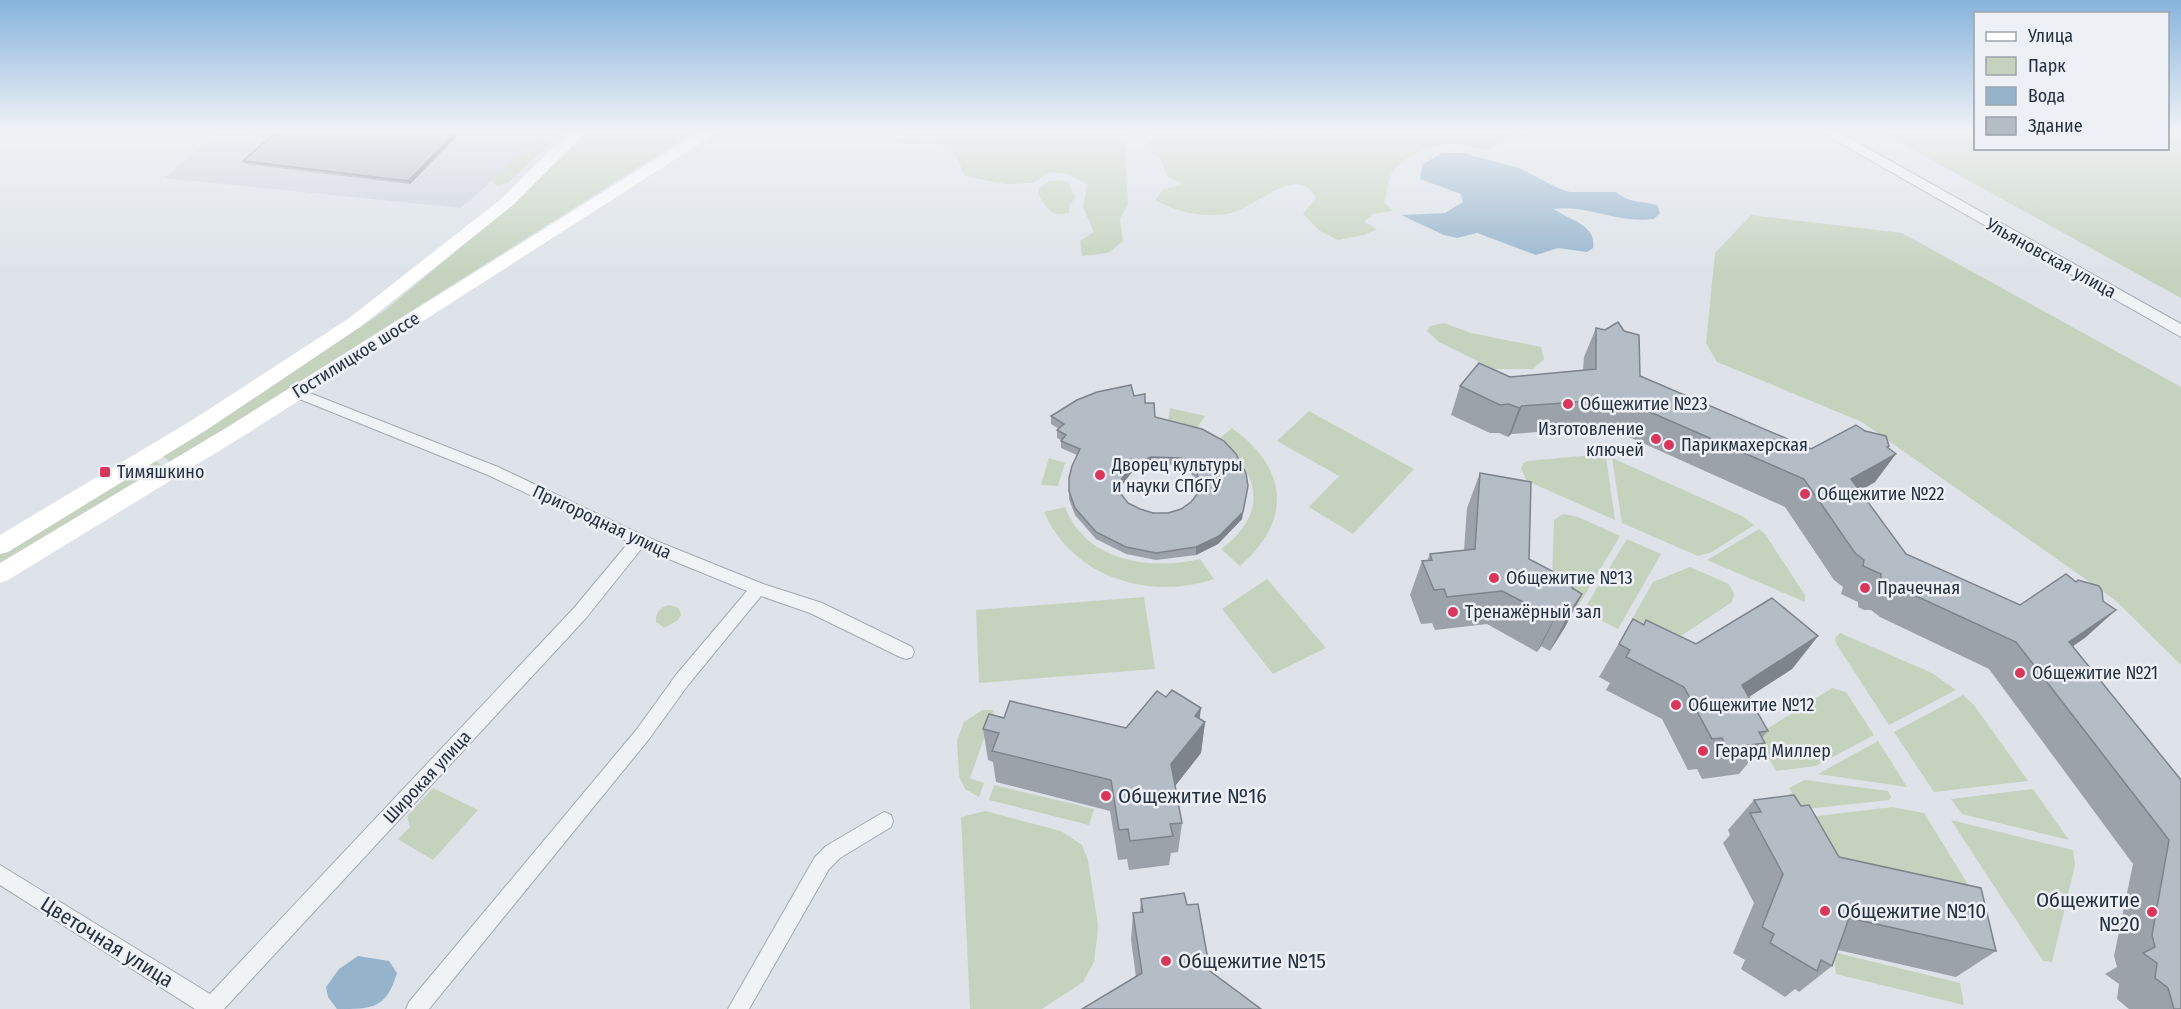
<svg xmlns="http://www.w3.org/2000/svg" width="2181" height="1009" font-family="'Fira Sans Condensed',sans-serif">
  <rect width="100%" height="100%" fill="#dde3e8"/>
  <polygon fill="#cbd2db" points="219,132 548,132 461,208 164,178"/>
  <g fill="#c5d3be">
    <polygon points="545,132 562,132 509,182 498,186 494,184 493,182 496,177"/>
    <polygon points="586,132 694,132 171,463 163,456 383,312 520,198"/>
    <path d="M 919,132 L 1118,132 L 1124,139 L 1128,204 L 1120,219 L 1123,241 L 1108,253 L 1082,256 L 1080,241 L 1094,232 L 1083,207 L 1087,185 L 1069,174 L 1050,172 L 1032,183 L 1005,184 L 965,176 C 947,126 927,152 889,141 Z"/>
    <path d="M 1157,132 L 1502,132 L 1506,134 C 1486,163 1478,143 1453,144 C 1433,144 1407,154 1394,170 C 1388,177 1387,193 1384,202 L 1393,211 L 1373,214 L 1364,222 L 1377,229 L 1364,235 L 1338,240 L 1320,231 L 1303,214 L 1316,198 C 1296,161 1256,210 1227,214 C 1199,217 1180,213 1155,200 L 1163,190 L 1183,184 L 1168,177 L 1161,160 L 1144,147 Z"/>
    <polygon points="1881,132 1975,132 1976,148 2168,148 2168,132 2181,132 2181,298"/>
    <path d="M 1061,180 L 1068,182 L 1075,198 L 1070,204 L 1069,213 C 1055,216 1050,213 1043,202 C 1040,196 1037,195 1039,188 L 1048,182 Z"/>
    <polygon points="1751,215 1902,233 2181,387 2181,665 2115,600 1862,422 1717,362 1706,343 1715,253"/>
    <polygon points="1444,323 1471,333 1541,347 1544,359 1533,369 1494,369 1439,342 1427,331 1430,326"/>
    <polygon points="1170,408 1205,416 1197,428 1168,421"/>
    <polygon points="1309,411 1414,469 1353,534 1309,507 1339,476 1277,441"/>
    <path d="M 1232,428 C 1289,469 1292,521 1240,566 L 1221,549 C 1268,515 1261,474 1219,439 Z"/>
    <polygon points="1593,455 1606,457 1615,520 1527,481 1521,469 1523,463 1527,461"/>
    <polygon points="1049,458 1065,463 1058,486 1041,485"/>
    <polygon points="1612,458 1742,516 1754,525 1712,552 1698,556 1622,523"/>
    <polygon points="156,461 164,467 0,564 0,554"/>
    <path d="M 1065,507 C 1085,561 1150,571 1200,559 L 1214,579 C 1149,601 1072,577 1044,512 Z"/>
    <polygon points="1563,514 1578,517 1620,536 1577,608 1568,603 1552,581 1554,520"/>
    <polygon points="1759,529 1765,534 1805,595 1805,602 1707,560"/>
    <polygon points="1627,539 1661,554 1618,629 1583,611"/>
    <polygon points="1690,567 1729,584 1734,594 1732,602 1669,644 1624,633 1653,582"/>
    <polygon points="1267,579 1326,648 1273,674 1222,609"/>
    <polygon points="1144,597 1155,669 979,683 976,610"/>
    <path d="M 669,605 L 679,608 L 681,615 L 678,620 L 664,628 L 656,622 C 655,613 660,607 669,605 Z"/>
    <polygon points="1840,633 1932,673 1956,690 1889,725 1837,645 1835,638"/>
    <polygon points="1832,688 1846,692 1874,735 1816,766 1776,771 1758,739 1762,732"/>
    <polygon points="1963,695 1974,705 2028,781 1934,792 1894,732"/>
    <polygon points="982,710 994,710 970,778 984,783 979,797 965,789 959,776 957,741 964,722"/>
    <polygon points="1878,741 1907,787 1818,774"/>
    <polygon points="1805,780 1888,791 1891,797 1889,800 1798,810 1788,794 1792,793 1789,788"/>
    <polygon points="994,785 1094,809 1089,825 989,800"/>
    <polygon points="433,788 478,810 433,860 398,839 410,827 407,816"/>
    <polygon points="2033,789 2069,840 1962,814 1951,799"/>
    <polygon points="1892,807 1924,813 1969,886 1836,861 1802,818"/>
    <polygon points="985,811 1061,831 1082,845 1088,860 1098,925 1097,938 1094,962 1083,982 1042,1009 970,1009 961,817"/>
    <polygon points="1951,820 2073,850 2075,865 2052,962 2043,961"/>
    <polygon points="1833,952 1960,983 1964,1005 1836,974"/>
  </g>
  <g fill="#95b4cc">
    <path d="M 1442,153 L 1463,153 L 1519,168 L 1558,188 L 1570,192 L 1616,192 C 1629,203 1642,201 1657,205 L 1660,213 L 1654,219 C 1618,224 1586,204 1554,209 C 1568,220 1597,224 1593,248 L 1587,252 L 1558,248 L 1536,255 L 1477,233 L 1457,238 L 1444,235 L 1401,215 L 1445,213 L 1463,202 L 1461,194 L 1420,179 L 1423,164 Z"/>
    <path d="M 358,956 L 389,961 L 397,973 C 386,1009 373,1009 337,1009 L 328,997 L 326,987 L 339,969 Z"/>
  </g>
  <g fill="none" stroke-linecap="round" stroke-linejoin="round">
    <defs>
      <g id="minor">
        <polygon points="297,388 498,467 644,536 763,584 822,603 912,647 914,652 912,657 906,659 900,657 810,613 761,596 688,685 649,739 429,1009 406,1009 409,1002 637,729 676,675 747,591 642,548 586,618 224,1009 195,1009 0,885 0,865 210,994 574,608 629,542 488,475 292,396 290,393"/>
        <polygon points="884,812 891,815 893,821 891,827 840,858 829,869 749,1009 728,1009 815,857 826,846"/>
      </g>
      <polygon id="tertiary" points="1821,132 1839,132 2181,324 2181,337"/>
    </defs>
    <use href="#minor" stroke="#a2aab2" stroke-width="2"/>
    <use href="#tertiary" stroke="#a2aab2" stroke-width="2"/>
    <use href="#minor" fill="#f0f3f6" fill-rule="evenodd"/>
    <use href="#tertiary" fill="#f0f3f6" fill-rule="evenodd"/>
    <g fill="#fff" fill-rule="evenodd">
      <polygon points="569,132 586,132 513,205 360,327 208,429 8,552 0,554 0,535 194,419 348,319 501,199"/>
      <polygon points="699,132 718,132 245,435 8,580 0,583 0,563 231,425"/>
    </g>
  </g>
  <g fill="#9ba2aa" fill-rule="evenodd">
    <polygon points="276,132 461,132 410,184 246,164 243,161"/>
    <polygon points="1596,328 1640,376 1811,449 1888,448 1875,482 1860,491 1906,554 2086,637 2073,646 2181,780 2181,1009 2129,1009 2117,999 2119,984 2105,974 2117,967 2114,956 2133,864 1989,669 1880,617 1871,610 1864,610 1858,607 1858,602 1841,594 1843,587 1834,580 1785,507 1607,427 1511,434 1508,437 1499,433 1490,433 1451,415 1460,386 1510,377 1583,370 1584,357"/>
    <path d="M 1134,396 L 1145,403 L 1155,417 L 1242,519 L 1218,544 L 1196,555 L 1156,560 L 1126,554 L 1096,539 L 1075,515 L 1069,499 L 1069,478 L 1077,455 L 1061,448 L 1061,440 L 1057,438 L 1057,430 L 1059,429 L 1051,424 L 1051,416 ZM 1151,464 L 1180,465 L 1189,471 L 1196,480 L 1199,489 L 1198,493 L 1191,502 L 1181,509 L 1168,513 L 1153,513 L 1140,509 L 1128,503 L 1121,494 L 1119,489 L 1132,472 Z"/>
    <polygon points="1480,473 1529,559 1575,583 1573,589 1582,594 1565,627 1550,651 1541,646 1537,652 1487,624 1435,630 1432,623 1421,624 1410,595 1422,561 1427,561 1430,554 1464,550 1467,508"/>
    <polygon points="1633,619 1643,625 1696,644 1818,636 1792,669 1748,697 1768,731 1762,738 1765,743 1739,774 1702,779 1697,769 1688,770 1662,719 1606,690 1610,683 1599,677"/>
    <polygon points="1166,697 1201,708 1199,718 1205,722 1201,753 1175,786 1182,823 1178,852 1171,853 1169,865 1129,870 1127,859 1118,860 1110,811 996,782 993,762 988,760 983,729 1004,718 1126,728"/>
    <polygon points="1754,800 1801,806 1839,857 1996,951 1956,977 1838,950 1832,966 1799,992 1795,989 1785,997 1741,969 1745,960 1733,953 1754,903 1723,843 1730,835 1728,830"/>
    <polygon points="1141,899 1187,905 1210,971 1136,977 1131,940 1133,913 1140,912"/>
  </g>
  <g fill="#7e848b">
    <polygon points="456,132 461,132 410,184 408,181"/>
    <polygon points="1522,406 1511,434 1508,437 1519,408"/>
    <polygon points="1889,446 1875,465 1896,454 1875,482 1831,507 1851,479"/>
    <polygon points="1151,457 1151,464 1132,472 1117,491 1118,484 1132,465"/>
    <polygon points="1248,486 1242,519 1218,544 1196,555 1196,547"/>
    <polygon points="1582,594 1565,627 1550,651 1567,617"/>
    <polygon points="2116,610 2086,637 2040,669 2069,642"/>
    <polygon points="1558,612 1541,646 1537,652 1554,618"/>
    <polygon points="1818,636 1792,669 1717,718 1742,685"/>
    <polygon points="1201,708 1198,731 1205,722 1201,753 1168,795 1171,764 1195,716"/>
  </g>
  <g fill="#b4bcc6" stroke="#7e848b" stroke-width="1.5" fill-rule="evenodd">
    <polygon points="276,132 456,132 408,181 243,161"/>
    <polygon points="1618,322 1624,331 1639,335 1640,376 1811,449 1856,425 1865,431 1886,436 1889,446 1887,447 1896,454 1851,479 1906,554 2020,605 2066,574 2076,582 2078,580 2099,586 2102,591 2103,601 2116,610 2069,642 2181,780 2181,1009 2174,1009 2168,988 2155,978 2157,963 2143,953 2155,947 2152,935 2169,840 2016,642 1903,590 1894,583 1887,582 1881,579 1881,574 1863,566 1864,560 1855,553 1804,479 1620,399 1522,406 1519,408 1509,404 1500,405 1460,386 1479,363 1510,377 1596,369 1596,328 1605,330"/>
    <path d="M 1131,385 L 1134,396 L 1145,394 L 1145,403 L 1154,403 L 1155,417 L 1202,429 L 1224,441 L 1236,454 L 1246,473 L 1248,486 L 1243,512 L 1219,536 L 1196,547 L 1156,553 L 1126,547 L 1096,532 L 1075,508 L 1069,491 L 1069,478 L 1072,466 L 1080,449 L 1061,441 L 1066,435 L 1057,430 L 1064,424 L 1051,416 L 1077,400 L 1097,392 ZM 1151,457 L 1181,458 L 1190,464 L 1197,473 L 1200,483 L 1198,493 L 1191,502 L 1181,509 L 1168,513 L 1153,513 L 1140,509 L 1128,503 L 1121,494 L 1118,484 L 1132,465 Z"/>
    <polygon points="1480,473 1531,482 1529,559 1575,583 1572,588 1582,594 1567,617 1558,612 1554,618 1502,591 1447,597 1444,589 1434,590 1422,561 1432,560 1430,554 1475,549"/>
    <polygon points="1772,598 1818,636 1742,685 1768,731 1759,732 1765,743 1727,748 1722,738 1712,739 1684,687 1626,657 1630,650 1619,644 1633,619 1644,625 1646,620 1696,644"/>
    <polygon points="1172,690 1201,708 1195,716 1205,722 1171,764 1182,823 1170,824 1173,836 1130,841 1128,829 1119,830 1111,780 992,751 999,733 983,729 989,714 1004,718 1010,701 1126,728 1157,691 1166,697"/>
    <polygon points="1794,795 1801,806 1809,805 1839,857 1981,888 1996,951 1849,918 1832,966 1821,960 1817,971 1770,943 1774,934 1762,927 1783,874 1750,813 1761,812 1754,800"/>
    <polygon points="1184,893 1187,905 1198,904 1210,971 1261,1009 1082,1009 1142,973 1133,913 1143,912 1141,899"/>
  </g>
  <linearGradient id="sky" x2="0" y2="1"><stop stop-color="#87b4dd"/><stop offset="0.48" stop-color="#f0f2f5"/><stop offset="1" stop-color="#f0f2f5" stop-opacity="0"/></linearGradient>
  <rect width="2181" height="273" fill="url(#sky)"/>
  <g fill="#d9365c" stroke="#edf1f6" stroke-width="2">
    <circle cx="1568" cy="404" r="6"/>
    <circle cx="1656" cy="439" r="6"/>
    <circle cx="1669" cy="445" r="6"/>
    <rect x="99" y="466" width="12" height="12" rx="3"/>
    <circle cx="1100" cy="475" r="6"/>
    <circle cx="1805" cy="494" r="6"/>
    <circle cx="1494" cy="578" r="6"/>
    <circle cx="1865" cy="588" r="6"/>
    <circle cx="1453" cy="612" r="6"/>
    <circle cx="2020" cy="673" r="6"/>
    <circle cx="1676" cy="705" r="6"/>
    <circle cx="1703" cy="751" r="6"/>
    <circle cx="1106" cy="796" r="6"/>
    <circle cx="1825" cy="911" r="6"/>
    <circle cx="2152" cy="912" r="6"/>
    <circle cx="1166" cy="961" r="6"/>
  </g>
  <g text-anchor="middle" stroke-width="5" stroke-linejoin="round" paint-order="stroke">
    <g font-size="18" fill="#253140" stroke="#edf1f6">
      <text transform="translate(2051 258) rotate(29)" y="6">Ульяновская улица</text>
      <text transform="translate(356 355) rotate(-32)" y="6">Гостилицкое шоссе</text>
      <text transform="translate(602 522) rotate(25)" y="6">Пригородная улица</text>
      <text transform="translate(427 777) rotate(-47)" y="6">Широкая улица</text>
    </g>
    <g font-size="18" fill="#253140" stroke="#edf1f6" text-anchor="start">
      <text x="1580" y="410">Общежитие №23</text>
      <text x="1644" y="435" text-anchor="end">Изготовление<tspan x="1644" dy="21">ключей</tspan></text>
      <text x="1681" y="451">Парикмахерская</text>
      <text x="1112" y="471">Дворец культуры<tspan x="1112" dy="21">и науки СПбГУ</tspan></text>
      <text x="117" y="478">Тимяшкино</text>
      <text x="1817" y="500">Общежитие №22</text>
      <text x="1506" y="584">Общежитие №13</text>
      <text x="1877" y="594">Прачечная</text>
      <text x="1465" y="618">Тренажёрный зал</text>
      <text x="2032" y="679">Общежитие №21</text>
      <text x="1688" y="711">Общежитие №12</text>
      <text x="1715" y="757">Герард Миллер</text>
    </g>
    <g font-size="21" fill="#253140" stroke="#edf1f6" text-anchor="start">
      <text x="1118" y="803">Общежитие №16</text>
      <text x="2140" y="907" text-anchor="end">Общежитие<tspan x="2140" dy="24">№20</tspan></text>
      <text x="1837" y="918">Общежитие №10</text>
      <text x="1178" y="968">Общежитие №15</text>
    </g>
    <g font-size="21" fill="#253140" stroke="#edf1f6">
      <text transform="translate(107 942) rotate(32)" y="7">Цветочная улица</text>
    </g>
  </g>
  <rect x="1974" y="12" width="195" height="138" fill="#edf1f6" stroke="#9da4ad" stroke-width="1.5"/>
  <rect x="1986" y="32" width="30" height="9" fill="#ffffff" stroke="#9da4ad" stroke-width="1.5"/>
  <text x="2028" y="42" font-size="18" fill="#253140">Улица</text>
  <rect x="1986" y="57" width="30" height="18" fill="#c5d3be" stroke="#9da4ad" stroke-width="1.5"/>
  <text x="2028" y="72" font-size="18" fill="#253140">Парк</text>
  <rect x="1986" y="87" width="30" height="18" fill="#95b4cc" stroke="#9da4ad" stroke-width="1.5"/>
  <text x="2028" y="102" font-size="18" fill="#253140">Вода</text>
  <rect x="1986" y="117" width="30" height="18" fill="#b4bcc6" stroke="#9da4ad" stroke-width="1.5"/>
  <text x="2028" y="132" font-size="18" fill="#253140">Здание</text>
</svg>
